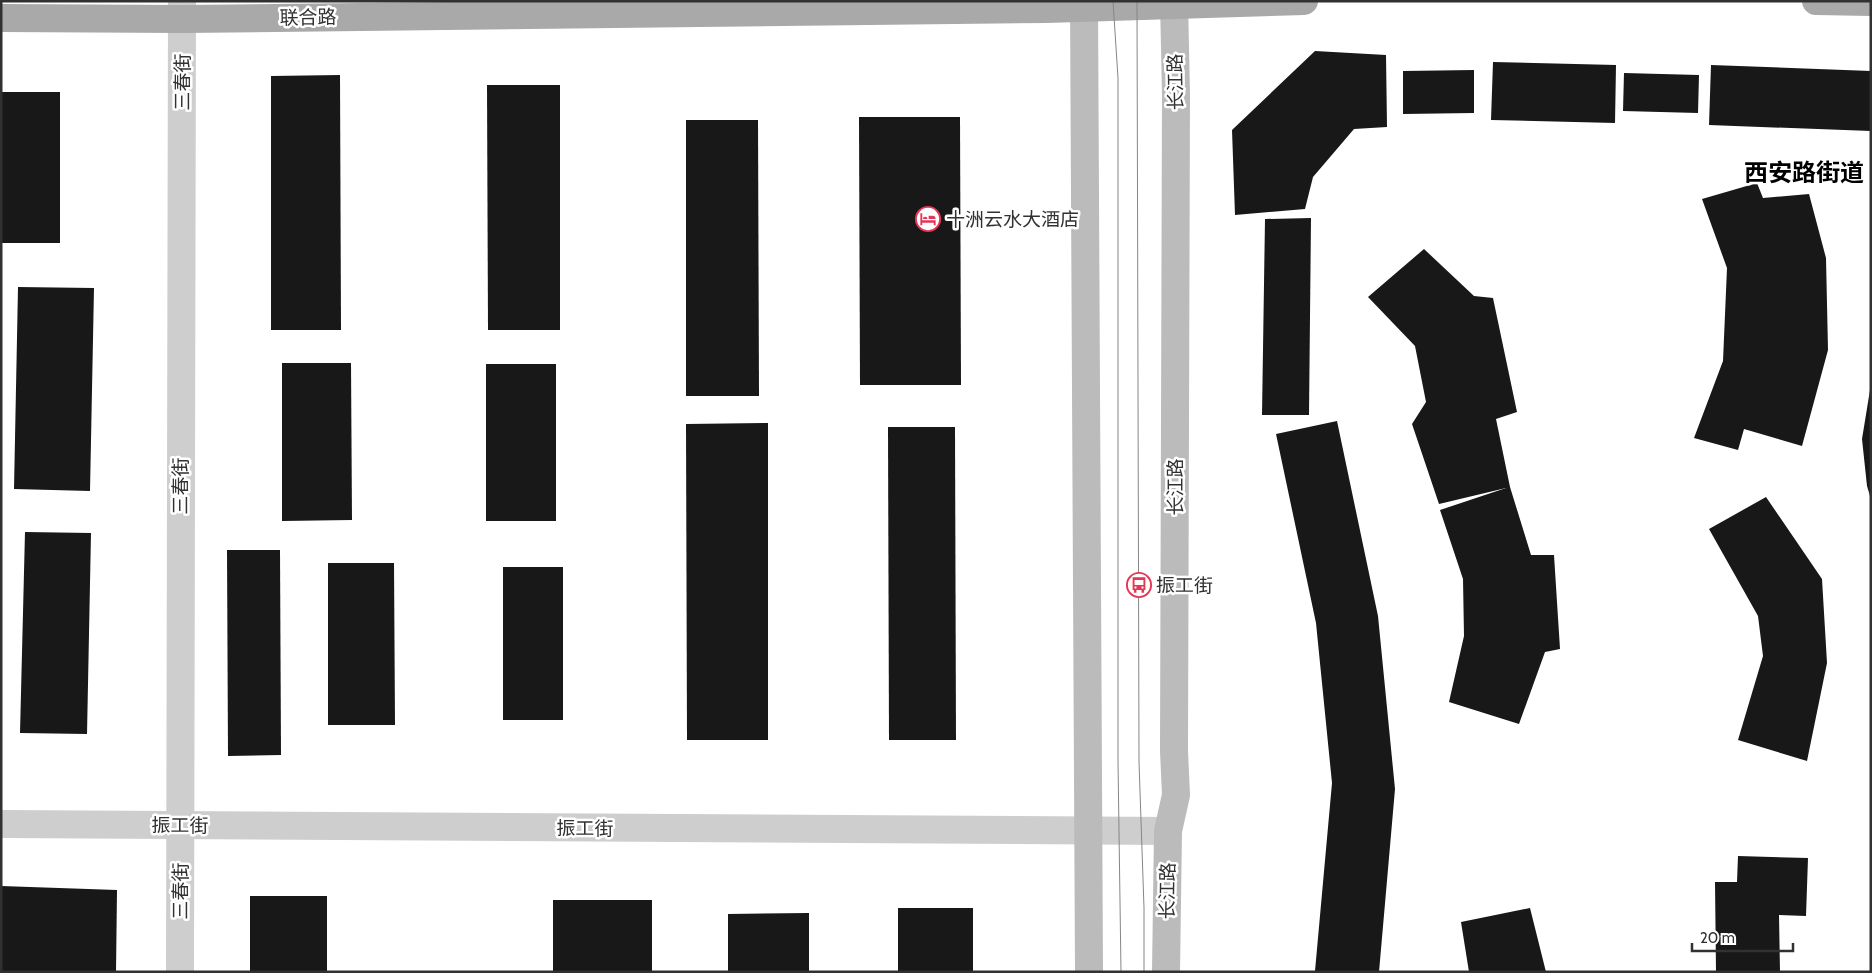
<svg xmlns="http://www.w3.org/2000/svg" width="1872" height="973" font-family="Cabin,'Noto Sans SC',sans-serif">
  <rect width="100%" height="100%" fill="#fff"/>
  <g fill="#181818">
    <polygon points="1315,51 1386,55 1387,127 1354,129 1313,177 1305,209 1235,215 1232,130"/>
    <polygon points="1493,62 1616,65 1615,123 1491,120"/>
    <polygon points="1711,65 1871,71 1871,131 1709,125"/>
    <polygon points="1474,70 1474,113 1403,114 1403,71"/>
    <polygon points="1624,73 1699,75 1698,113 1623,111"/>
    <polygon points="340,75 341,330 271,330 271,76"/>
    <polygon points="487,85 560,85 560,330 488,330"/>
    <rect x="1" y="92" width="59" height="151"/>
    <polygon points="859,117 960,117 961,385 860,385"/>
    <polygon points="686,120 758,120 759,396 686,396"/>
    <polygon points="1757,183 1763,198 1809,194 1826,258 1828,350 1802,446 1744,429 1738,450 1694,438 1723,361 1727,268 1702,199"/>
    <polygon points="1311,218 1309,415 1262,415 1265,219"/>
    <polygon points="1424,249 1474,296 1493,298 1517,412 1496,419 1510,487 1531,555 1554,555 1560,649 1545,652 1519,724 1449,702 1464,636 1463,579 1440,510 1506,488 1439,504 1412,424 1426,402 1415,346 1368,297"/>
    <polygon points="18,287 94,288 90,491 14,489"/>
    <polygon points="282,363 351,363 352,520 282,521"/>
    <rect x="486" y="364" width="70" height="157"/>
    <polygon points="1870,390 1871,390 1870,496 1867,486 1862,439"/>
    <polygon points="1337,421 1378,616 1395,789 1379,972 1315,971 1332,783 1316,623 1276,434"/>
    <polygon points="768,423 768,740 687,740 686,424"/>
    <polygon points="888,427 955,427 956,740 889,740"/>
    <polygon points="1766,497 1822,579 1827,663 1807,761 1738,740 1763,656 1758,616 1709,529"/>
    <polygon points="25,532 91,533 87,734 20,733"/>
    <polygon points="227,550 280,550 281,755 228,756"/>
    <polygon points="328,563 394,563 395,725 328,725"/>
    <rect x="503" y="567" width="60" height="153"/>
    <polygon points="1738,856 1808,858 1806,916 1779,915 1780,972 1716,972 1715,882 1737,882"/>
    <polygon points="1,886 117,890 116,972 1,972"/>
    <rect x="250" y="896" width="77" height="76"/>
    <rect x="553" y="900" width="99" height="72"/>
    <rect x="898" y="908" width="75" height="64"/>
    <polygon points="1530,908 1546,972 1469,972 1461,922"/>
    <polygon points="809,913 809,972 728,972 728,914"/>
  </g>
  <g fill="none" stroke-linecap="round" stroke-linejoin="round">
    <g stroke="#cecece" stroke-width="28">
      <polyline points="1,824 1168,831"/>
      <polyline points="180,972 182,1"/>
    </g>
    <g stroke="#bbb" stroke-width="28">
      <polyline points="1084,1 1089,972"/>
      <polyline points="1166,972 1168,831 1176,795 1174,751 1176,95 1174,1"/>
    </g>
    <g stroke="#a9a9a9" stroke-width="28">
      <polyline points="1816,1 1871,2"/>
      <polyline points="1,18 182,19 1046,9 1304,1"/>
    </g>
    <g stroke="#868686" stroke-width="1">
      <polyline points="1113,1 1118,78 1118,760 1121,972"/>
      <polyline points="1137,1 1139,762 1144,908 1144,972"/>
    </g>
  </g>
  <defs>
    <symbol id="hotel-ring" viewBox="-11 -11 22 22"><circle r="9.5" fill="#fff" stroke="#e53656" stroke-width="1.5"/><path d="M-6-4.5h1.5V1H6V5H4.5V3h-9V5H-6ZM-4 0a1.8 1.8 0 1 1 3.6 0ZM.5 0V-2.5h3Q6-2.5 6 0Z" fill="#e53656"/></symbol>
    <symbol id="bus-ring" viewBox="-11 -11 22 22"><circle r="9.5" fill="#fff" stroke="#e53656" stroke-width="1.5"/><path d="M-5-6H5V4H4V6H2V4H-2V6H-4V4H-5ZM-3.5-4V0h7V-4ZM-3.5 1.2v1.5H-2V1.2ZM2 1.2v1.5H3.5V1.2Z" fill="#e53656"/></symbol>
  </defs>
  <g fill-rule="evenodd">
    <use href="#hotel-ring" x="914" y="205" width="28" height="28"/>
    <use href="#bus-ring" x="1125" y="571" width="28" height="28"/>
  </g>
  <g text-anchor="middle" stroke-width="5" stroke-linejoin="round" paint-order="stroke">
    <g font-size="19" fill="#313131" stroke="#fff">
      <text transform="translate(308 17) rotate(-1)" y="7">联合路</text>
      <text transform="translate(182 82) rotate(-90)" y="7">三春街</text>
      <text transform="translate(1175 82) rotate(-91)" y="7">长江路</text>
      <text transform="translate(180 486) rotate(-90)" y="7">三春街</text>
      <text transform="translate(1175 487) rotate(-90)" y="7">长江路</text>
      <text x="180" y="832">振工街</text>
      <text x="585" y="835">振工街</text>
      <text transform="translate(180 891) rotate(-90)" y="7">三春街</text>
      <text transform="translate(1167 891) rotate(-89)" y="7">长江路</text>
    </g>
    <g font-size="19" fill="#313131" stroke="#fff" text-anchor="start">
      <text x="946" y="226">十洲云水大酒店</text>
      <text x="1156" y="592">振工街</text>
    </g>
    <g font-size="24" font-weight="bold" fill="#000" stroke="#fff">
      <text x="1804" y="181">西安路街道</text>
    </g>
  </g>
  <rect width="1872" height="973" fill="none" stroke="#313131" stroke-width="5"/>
  <path d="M1692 943v8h101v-8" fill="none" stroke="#313131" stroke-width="2.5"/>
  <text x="1700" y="943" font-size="15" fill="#313131" stroke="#ffffff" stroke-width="4" paint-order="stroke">20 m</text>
</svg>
